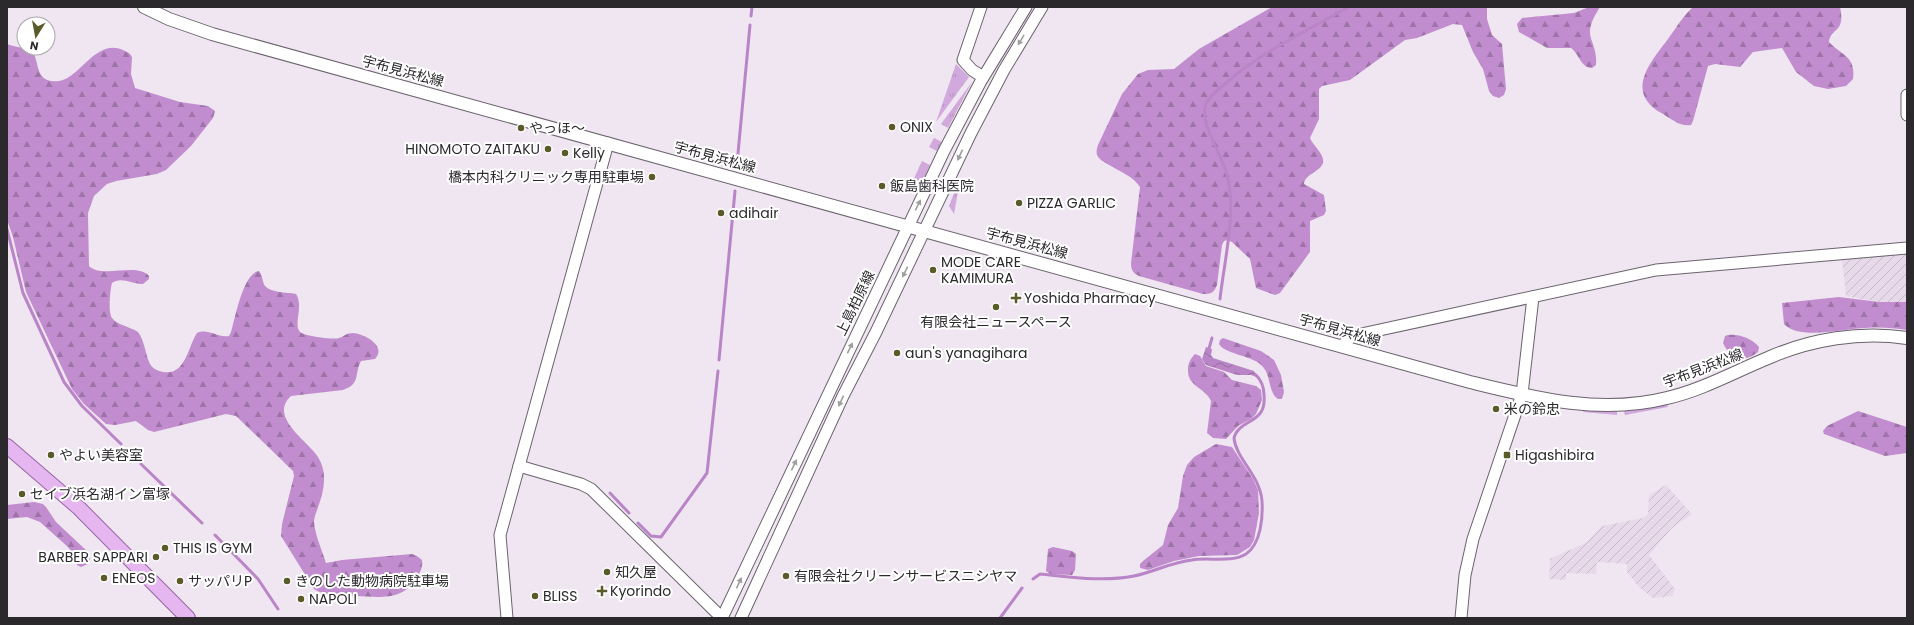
<svg xmlns="http://www.w3.org/2000/svg" width="1914" height="625" font-family="Poppins,'Noto Sans JP',sans-serif">
  <defs>
    <pattern id="industrial-furrows" width="10" height="10" patternUnits="userSpaceOnUse"><rect width="10" height="10" fill="#e7d9ea"/><path d="M-1 1l2-2M0 10L10 0M9 11l2-2" fill="none" stroke="#c6bac9"/></pattern>
    <pattern id="grass-tufts" width="24" height="20" patternUnits="userSpaceOnUse"><rect width="24" height="20" fill="#d2a9dc"/><path d="M3 7l-1-3M5 7V3M7 7l1-3M15 17l-1-3M17 17v-4M19 17l1-3" fill="none" stroke="#b491bd"/></pattern>
    <pattern id="forest-firs" width="22" height="20" patternUnits="userSpaceOnUse"><rect width="22" height="20" fill="#c28dce"/><path d="M5 1l3.5 6h-7zM16 11l3.5 6h-7z" fill="#9e73a8"/></pattern>
    <pattern id="water-waves" width="16" height="10" patternUnits="userSpaceOnUse"><rect width="16" height="10" fill="#ba85c7"/><path d="M0 5q4-4 8 0t8 0" fill="none" stroke="#976da2"/></pattern>
  </defs>
  <rect width="100%" height="100%" fill="#efe6f2"/>
  <g fill="url(#industrial-furrows)">
    <polygon points="1907,253 1907,302 1879,302 1846,296 1842,259"/>
    <polygon points="1666,485 1692,514 1672,528 1649,555 1675,589 1673,596 1653,598 1639,587 1627,572 1627,564 1597,562 1596,574 1566,573 1566,580 1549,579 1550,559 1587,542 1602,526 1643,518 1648,514 1649,495"/>
  </g>
  <g fill="url(#grass-tufts)">
    <polygon points="956,64 969,77 936,122"/>
    <polygon points="972,82 948,128 941,124"/>
    <polygon points="934,138 942,142 937,151 929,147"/>
    <polygon points="922,161 930,165 918,191 910,187"/>
    <polygon points="955,191 958,192 954,214 949,206"/>
    <polygon points="1667,404 1668,407 1625,415 1624,411"/>
    <polygon points="1583,410 1617,411 1617,415 1583,412"/>
  </g>
  <g fill="url(#forest-firs)">
    <path d="M 1272,7 L 1487,7 L 1487,19 L 1492,35 L 1502,44 L 1506,89 L 1504,95 L 1499,98 L 1493,96 L 1489,91 L 1483,69 L 1473,52 L 1462,25 L 1453,24 L 1417,38 L 1405,40 L 1350,80 L 1322,86 L 1319,89 L 1319,119 L 1310,138 C 1313,146 1325,154 1323,163 C 1320,172 1305,174 1304,184 L 1324,195 L 1326,211 L 1324,215 L 1310,221 L 1310,252 L 1280,293 L 1275,295 L 1256,288 L 1250,259 L 1232,242 L 1227,240 L 1224,241 L 1222,245 L 1217,285 C 1214,293 1211,294 1203,294 L 1139,276 C 1133,273 1131,270 1131,263 L 1140,187 C 1131,172 1101,165 1097,155 C 1096,152 1097,148 1098,145 L 1122,94 L 1138,74 L 1148,70 L 1174,69 L 1199,49 Z"/>
    <path d="M 1589,7 L 1600,7 C 1579,39 1598,38 1596,65 L 1592,68 C 1580,67 1580,55 1571,48 L 1547,48 L 1519,32 L 1517,24 L 1522,18 L 1574,13 Z"/>
    <path d="M 1693,7 L 1840,7 C 1846,33 1830,28 1829,42 C 1842,56 1856,56 1853,79 L 1846,86 L 1828,89 L 1814,86 L 1796,72 L 1782,48 L 1753,52 L 1740,67 L 1715,64 L 1708,66 L 1693,121 L 1691,125 C 1681,127 1671,119 1663,114 C 1624,93 1649,64 1668,39 C 1676,28 1683,16 1693,7 Z"/>
    <path d="M 7,44 C 14,47 24,47 31,51 C 41,58 32,84 59,81 C 79,79 96,38 123,50 C 127,52 130,53 132,57 L 131,74 L 135,88 L 180,102 L 208,106 L 215,111 L 213,118 L 191,146 L 166,170 L 157,174 L 116,181 L 107,184 L 94,196 L 88,213 L 89,266 C 102,279 137,262 149,276 L 149,279 L 143,284 C 133,284 120,276 112,283 C 110,290 108,313 112,318 C 117,325 131,327 138,332 C 145,341 145,354 150,364 C 153,369 158,371 163,372 C 186,376 188,346 197,333 C 208,328 217,338 229,336 L 231,332 C 235,319 243,273 259,271 C 263,276 262,281 265,286 C 271,293 287,292 296,294 C 304,306 293,324 300,332 C 304,336 334,340 339,338 C 345,336 346,333 353,333 C 365,334 387,346 375,359 L 361,361 C 354,374 361,384 343,390 L 291,396 C 268,417 308,441 318,457 C 328,473 324,491 318,507 C 317,511 314,517 314,522 C 315,535 322,550 326,563 L 342,560 L 412,554 L 417,556 L 422,560 C 423,568 420,573 415,580 C 402,601 378,597 356,596 C 342,596 326,597 314,589 L 281,536 L 282,524 L 294,476 L 293,471 L 236,416 L 226,414 L 154,432 L 148,430 L 136,421 L 115,425 L 106,424 L 84,404 L 72,389 L 26,292 L 13,237 L 7,220 Z"/>
    <path d="M 1839,297 L 1879,302 L 1907,302 L 1907,330 C 1894,328 1880,327 1866,328 C 1845,328 1800,341 1784,324 L 1782,303 Z"/>
    <path d="M 1728,335 C 1739,334 1751,338 1759,347 L 1758,352 C 1744,364 1730,358 1723,343 L 1725,336 Z"/>
    <path d="M 1223,338 L 1261,351 L 1274,360 L 1281,375 L 1284,392 L 1282,399 L 1278,399 C 1267,391 1272,373 1260,364 C 1251,356 1223,353 1219,344 L 1220,340 Z"/>
    <path d="M 1195,354 L 1200,356 L 1206,366 L 1224,372 L 1232,380 L 1256,386 L 1261,390 L 1262,400 L 1256,414 L 1251,419 L 1238,426 L 1226,439 L 1213,438 L 1207,433 L 1211,401 C 1205,387 1187,387 1188,369 C 1188,363 1191,358 1195,354 Z"/>
    <polygon points="1858,411 1907,427 1907,453 1885,456 1824,434 1823,431 1827,426"/>
    <polygon points="1216,444 1232,447 1253,479 1258,490 1259,513 1254,540 1250,547 1237,555 1199,556 1174,561 1148,570 1140,568 1140,564 1143,561 1163,545 1168,525 1178,508 1183,476 1187,465 1194,457"/>
    <polygon points="34,502 43,504 46,507 56,522 87,551 90,560 88,564 81,567 77,565 73,554 68,547 40,522 27,517 7,519 7,505"/>
    <polygon points="1053,547 1072,551 1076,554 1075,570 1072,575 1050,574 1046,571 1048,549"/>
  </g>
  <polygon fill="url(#water-waves)" points="1206,347 1212,349 1211,355 1213,358 1254,371 1259,378 1251,375 1237,375 1206,365 1202,359"/>
  <g fill="none" stroke-linecap="round" stroke-linejoin="round">
    <g stroke="#ba85c7" stroke-width="3">
      <polyline points="751,16 752,7"/>
      <polyline points="737,164 750,25"/>
      <polyline points="7,229 23,293 64,382 82,406 121,444"/>
      <path d="M 1220,299 C 1224,262 1237,211 1227,175 C 1223,156 1198,122 1206,104 C 1210,95 1218,90 1225,84 C 1262,51 1306,32 1348,7"/>
      <polyline points="1208,352 1212,338"/>
      <polyline points="719,360 735,191"/>
      <polyline points="141,464 202,523"/>
      <polyline points="610,493 629,513"/>
      <polyline points="638,523 651,536 661,537 707,473 718,371"/>
      <polyline points="215,535 258,579 278,609"/>
      <path d="M 1033,579 L 1040,574 C 1071,577 1103,582 1134,576 C 1154,572 1172,562 1192,560 C 1208,557 1232,563 1246,554 C 1261,544 1263,517 1262,501 C 1260,475 1236,459 1234,438 C 1239,418 1267,425 1264,395 C 1264,388 1261,380 1256,375"/>
      <polyline points="1000,618 1022,588"/>
    </g>
    <defs>
      <g id="tertiary">
        <polyline points="981,7 963,60 972,70 983,77"/>
        <polyline points="1907,95 1907,115"/>
        <polyline points="1342,346 1352,336 1656,270 1907,248"/>
        <polyline points="519,466 581,484 591,489 722,618"/>
        <polyline points="507,618 500,535 608,143"/>
        <polyline points="722,618 944,151 981,81 1026,7"/>
        <polyline points="741,618 843,396 876,332 971,133 1004,70 1042,7"/>
        <polyline points="1461,618 1465,575 1473,539 1522,394 1533,297"/>
      </g>
      <path id="secondary" d="M 144,7 L 169,19 L 212,34 L 1470,382 C 1535,398 1600,415 1667,398 C 1702,390 1734,372 1768,358 C 1811,339 1861,331 1907,338"/>
      <polyline id="primary" points="7,446 79,508 188,618"/>
    </defs>
    <use href="#tertiary" stroke="#6b636d" stroke-width="13"/>
    <use href="#secondary" stroke="#6b636d" stroke-width="14"/>
    <use href="#primary" stroke="#9965a5" stroke-width="16"/>
    <use href="#tertiary" stroke="#fff" stroke-width="11"/>
    <use href="#secondary" stroke="#fff" stroke-width="12"/>
    <use href="#primary" stroke="#e5b6ef" stroke-width="14"/>
  </g>
  <defs><path id="oneway-solid" d="M-6-.8H1V-3.2L6.5 0L1 3.2V.8H-6Z"/></defs>
  <g fill="#a09fa0">
    <use href="#oneway-solid" transform="translate(1021 40) rotate(121)"/>
    <use href="#oneway-solid" transform="translate(960 155) rotate(115)"/>
    <use href="#oneway-solid" transform="translate(918 205) rotate(-64)"/>
    <use href="#oneway-solid" transform="translate(905 272) rotate(116)"/>
    <use href="#oneway-solid" transform="translate(850 348) rotate(-64)"/>
    <use href="#oneway-solid" transform="translate(841 401) rotate(115)"/>
    <use href="#oneway-solid" transform="translate(794 465) rotate(-65)"/>
    <use href="#oneway-solid" transform="translate(739 583) rotate(-65)"/>
  </g>
  <g fill="#5a5b28" stroke="#fff" stroke-width="1.5">
    <circle cx="892" cy="127" r="4"/>
    <circle cx="521" cy="128" r="4"/>
    <circle cx="548" cy="149" r="4"/>
    <circle cx="565" cy="153" r="4"/>
    <circle cx="652" cy="177" r="4"/>
    <circle cx="882" cy="186" r="4"/>
    <circle cx="1019" cy="203" r="4"/>
    <circle cx="721" cy="213" r="4"/>
    <circle cx="933" cy="270" r="4"/>
    <path d="M1014 292h4v4h4v4h-4v4h-4v-4h-4v-4h4z"/>
    <circle cx="996" cy="307" r="4"/>
    <circle cx="897" cy="353" r="4"/>
    <circle cx="1496" cy="409" r="4"/>
    <circle cx="51" cy="455" r="4"/>
    <rect x="1503" y="451" width="8" height="8" rx="2"/>
    <circle cx="22" cy="494" r="4"/>
    <circle cx="165" cy="548" r="4"/>
    <circle cx="156" cy="557" r="4"/>
    <circle cx="607" cy="572" r="4"/>
    <circle cx="786" cy="576" r="4"/>
    <circle cx="104" cy="578" r="4"/>
    <circle cx="180" cy="581" r="4"/>
    <circle cx="287" cy="581" r="4"/>
    <path d="M600 585h4v4h4v4h-4v4h-4v-4h-4v-4h4z"/>
    <circle cx="535" cy="596" r="4"/>
    <circle cx="301" cy="599" r="4"/>
  </g>
  <g text-anchor="middle" stroke-width="4" stroke-linejoin="round" paint-order="stroke">
    <g font-size="14" fill="#2c292d" stroke="#fff">
      <text transform="translate(403 71) rotate(15)" y="5">宇布見浜松線</text>
      <text transform="translate(715 157) rotate(15)" y="5">宇布見浜松線</text>
      <text transform="translate(1027 243) rotate(15)" y="5">宇布見浜松線</text>
      <text transform="translate(855 303) rotate(-64)" y="5">上島柏原線</text>
      <text transform="translate(1340 330) rotate(16)" y="5">宇布見浜松線</text>
      <text transform="translate(1703 368) rotate(-21)" y="5">宇布見浜松線</text>
    </g>
    <g font-size="14" fill="#2c292d" stroke="#fff" text-anchor="start">
      <text x="900" y="132">ONIX</text>
      <text x="529" y="133">やっほ～</text>
      <text x="540" y="154" text-anchor="end">HINOMOTO ZAITAKU</text>
      <text x="573" y="158">Kelly</text>
      <text x="644" y="182" text-anchor="end">橋本内科クリニック専用駐車場</text>
      <text x="890" y="191">飯島歯科医院</text>
      <text x="1027" y="208">PIZZA GARLIC</text>
      <text x="729" y="218">adihair</text>
      <text x="941" y="267">MODE CARE<tspan x="941" dy="16">KAMIMURA</tspan></text>
      <text x="1024" y="303">Yoshida Pharmacy</text>
      <text x="996" y="327" text-anchor="middle">有限会社ニュースペース</text>
      <text x="905" y="358">aun's yanagihara</text>
      <text x="1504" y="414">米の鈴忠</text>
      <text x="59" y="460">やよい美容室</text>
      <text x="1515" y="460">Higashibira</text>
      <text x="30" y="499">セイブ浜名湖イン富塚</text>
      <text x="173" y="553">THIS IS GYM</text>
      <text x="148" y="562" text-anchor="end">BARBER SAPPARI</text>
      <text x="615" y="577">知久屋</text>
      <text x="794" y="581">有限会社クリーンサービスニシヤマ</text>
      <text x="112" y="583">ENEOS</text>
      <text x="188" y="586">サッパリP</text>
      <text x="295" y="586">きのした動物病院駐車場</text>
      <text x="610" y="596">Kyorindo</text>
      <text x="543" y="601">BLISS</text>
      <text x="309" y="604">NAPOLI</text>
    </g>
  </g>
  <rect width="1914" height="625" fill="none" stroke="#2c292d" stroke-width="16"/>
  <g transform="translate(36 36) rotate(191)"><circle r="19" fill="#ffffff" stroke="#aba9ab"/>
  <path d="M0-3L7 15L0 10L-7 15Z" fill="#5a5b28"/>
  <text y="-6" font-size="11" font-weight="bold" text-anchor="middle" fill="#2c292d">N</text>
  </g>
</svg>
